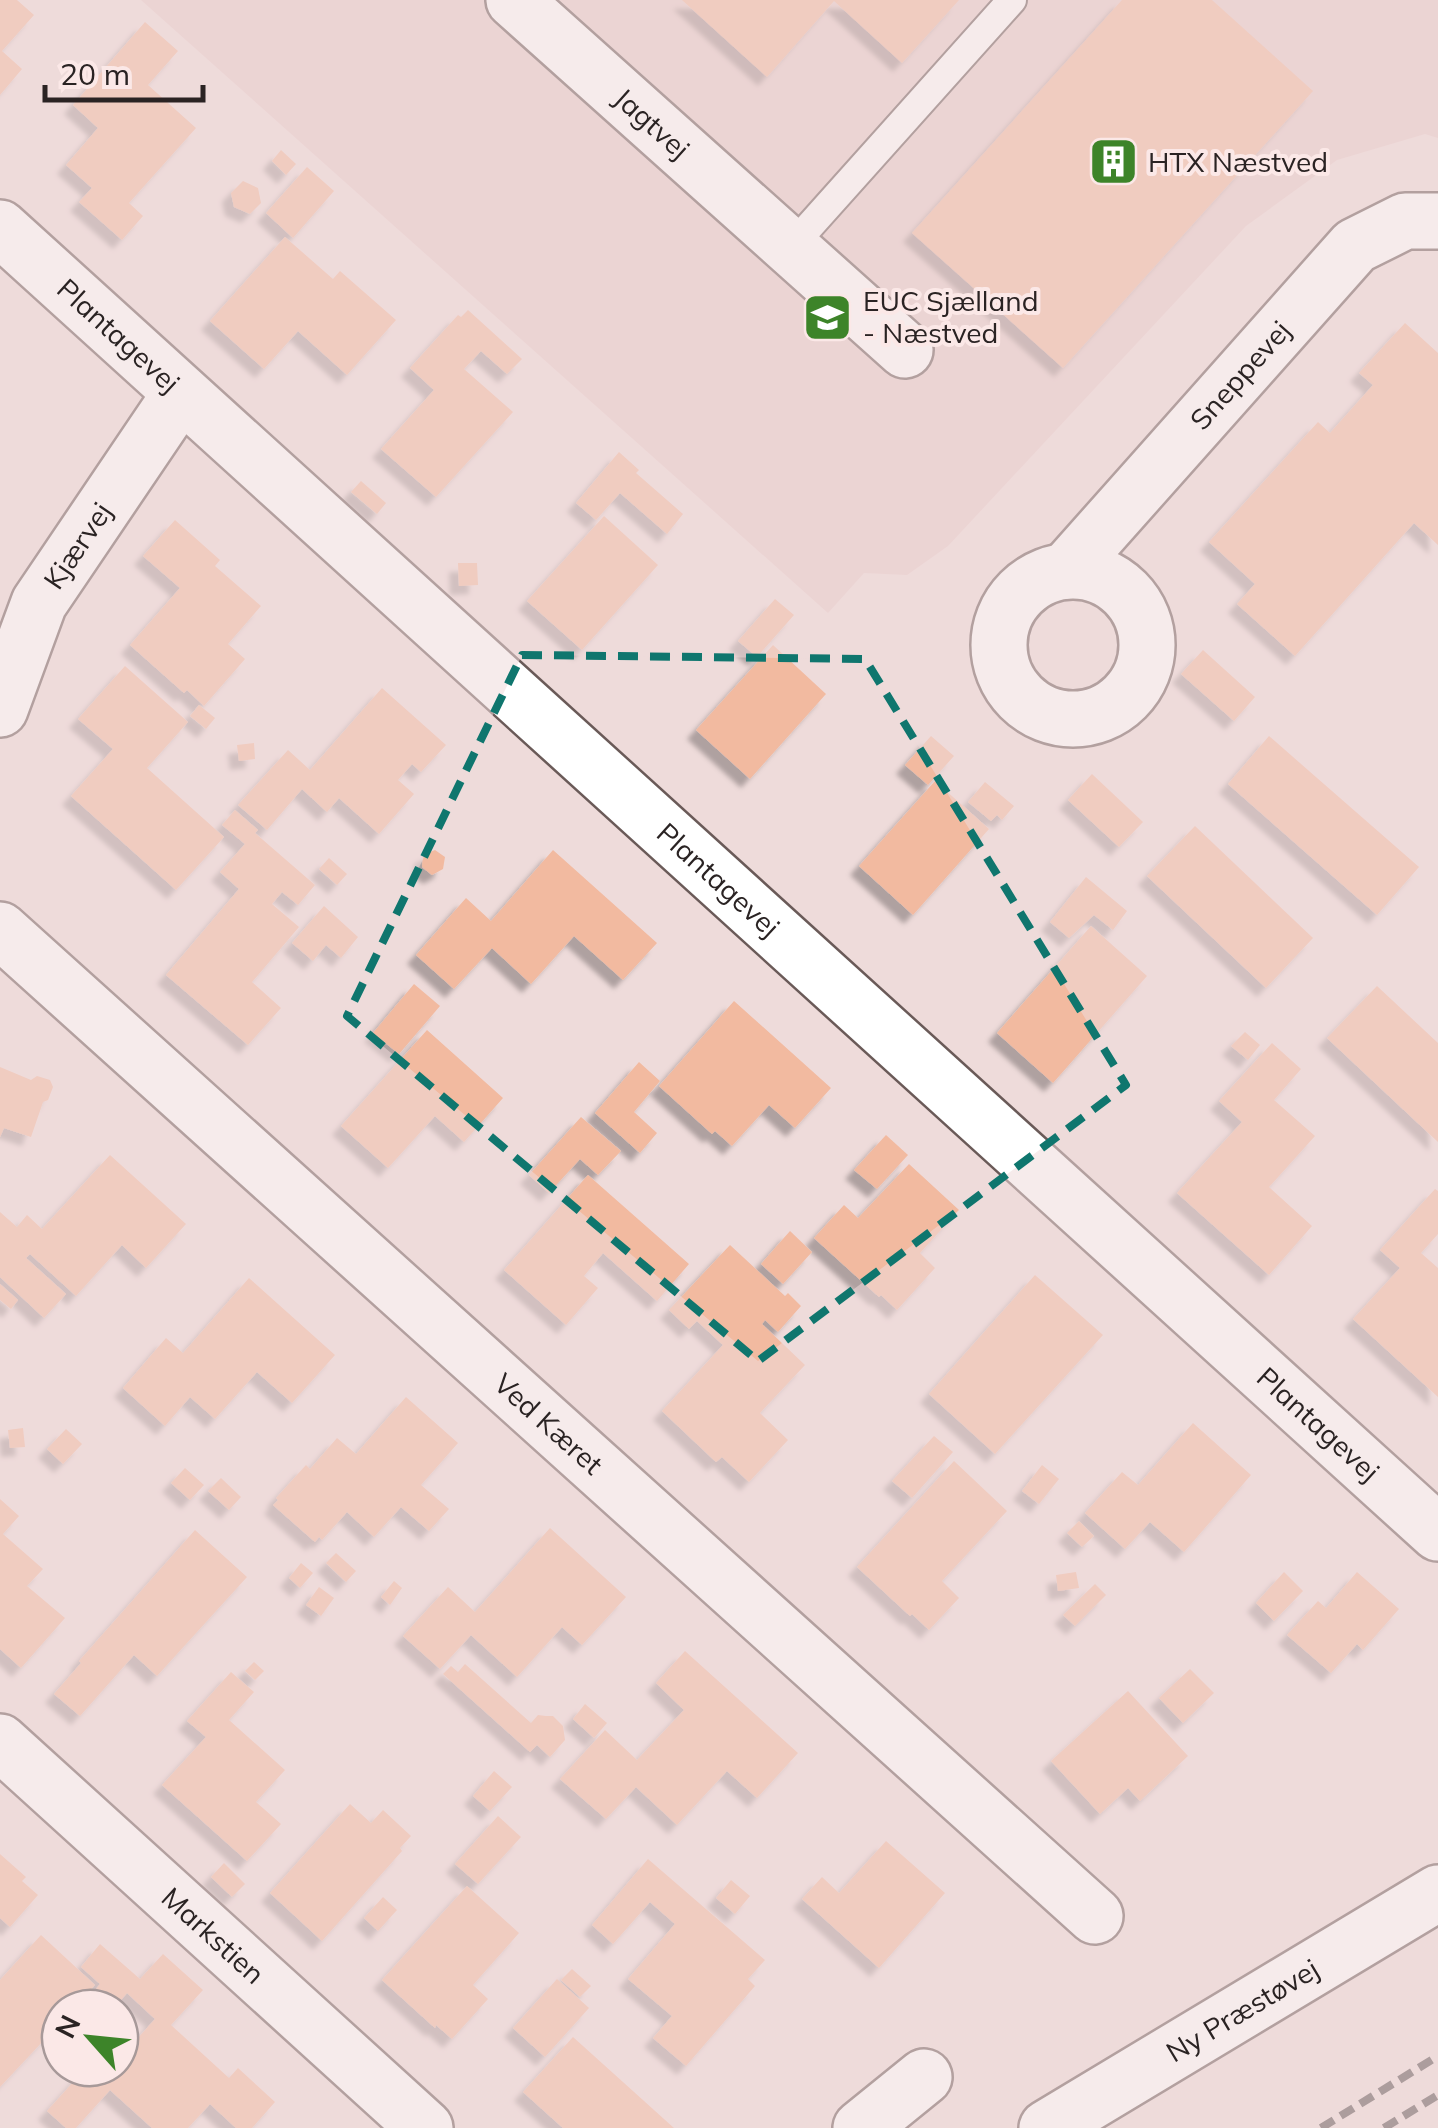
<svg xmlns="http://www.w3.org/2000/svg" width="1438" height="2128" font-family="Mulish,sans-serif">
  <defs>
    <filter id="shadow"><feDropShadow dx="-9" dy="9" stdDeviation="2.5" flood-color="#0004"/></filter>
  </defs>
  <rect width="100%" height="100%" fill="#eedbda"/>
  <polygon fill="#e7ccca" points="141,0 1438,0 1438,138 1425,134 1337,160 1246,226 948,546 907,575 864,573 828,613"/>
  <g fill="#f2baa0" filter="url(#shadow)">
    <polygon points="0,0 17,0 34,15 2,51 22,69 0,95"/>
    <polygon points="682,0 959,0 902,63 834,1 767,77"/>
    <polygon points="1122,0 1212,0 1313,91 1063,368 912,233"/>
    <polygon points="145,22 178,51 148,85 196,128 129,203 143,216 122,240 79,202 92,188 66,165 98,128 73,105"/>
    <polygon points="281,150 296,164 286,175 272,161"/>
    <polygon points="307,167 334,191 293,238 266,213"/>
    <polygon points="243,181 258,188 261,203 250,214 234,207 231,193"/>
    <polygon points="285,237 333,279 340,271 396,320 347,375 298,331 264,369 210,321"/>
    <polygon points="468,310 522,359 507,374 481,351 464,369 513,412 436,497 381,449 434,390 410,368 458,315 461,317"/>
    <polygon points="1405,323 1438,353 1438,545 1414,523 1295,656 1237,604 1255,584 1209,542 1318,422 1330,433 1373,385 1359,373"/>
    <polygon points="619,452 639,470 636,473 683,514 667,534 620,493 596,520 576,503"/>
    <polygon points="361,481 386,503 377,514 351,492"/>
    <polygon points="604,516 658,565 582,650 527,601"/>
    <polygon points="175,520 220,560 215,566 261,606 228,644 245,659 204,706 187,690 184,693 130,645 180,588 143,556"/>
    <polygon points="458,563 477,563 478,585 459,586"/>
    <polygon points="775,599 794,615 757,657 738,641"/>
    <polygon points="773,645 826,694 750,779 696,730"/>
    <polygon points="1203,650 1255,697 1234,721 1181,674"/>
    <polygon points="125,666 188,722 147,768 224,837 176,890 71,796 113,749 78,719"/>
    <polygon points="382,688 446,745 421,772 412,764 398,780 414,794 379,834 339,798 327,812 302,789 267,830 238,805 288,750 310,770"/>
    <polygon points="199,705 215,718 206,729 190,716"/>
    <polygon points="931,736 954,756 928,785 905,765"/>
    <polygon points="1269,736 1419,867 1377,915 1228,784"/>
    <polygon points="254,743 255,759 239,761 237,745"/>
    <polygon points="1092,774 1143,822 1119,847 1068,800"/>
    <polygon points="935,781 989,829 913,915 859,866"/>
    <polygon points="985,782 1014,806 1002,820 997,815 991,821 968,802"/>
    <polygon points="235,810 258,830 255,833 315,885 298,905 282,892 272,904 299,927 252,982 281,1008 248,1045 166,975 239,889 220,872 245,844 222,825"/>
    <polygon points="1195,826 1313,938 1266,988 1147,876"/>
    <polygon points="435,850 445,857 443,869 432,875 422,867 423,855"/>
    <polygon points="553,850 657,943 623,980 574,936 531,984 492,948 454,989 416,955 466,898 491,921"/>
    <polygon points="329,858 347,874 337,885 319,869"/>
    <polygon points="1086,877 1127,911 1113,930 1094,915 1069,938 1050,922"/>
    <polygon points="324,906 358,937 341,958 326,945 313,961 292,943"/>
    <polygon points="1091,926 1147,976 1053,1083 997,1033"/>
    <polygon points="414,984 440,1006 399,1054 373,1033"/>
    <polygon points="1377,986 1438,1043 1438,1142 1327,1038"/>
    <polygon points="734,1001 831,1088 795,1128 769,1105 732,1146 715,1131 712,1134 659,1086"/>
    <polygon points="427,1030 503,1098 464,1142 435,1116 388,1168 341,1126"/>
    <polygon points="1245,1032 1260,1045 1248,1060 1231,1046"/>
    <polygon points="1272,1043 1301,1069 1274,1100 1315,1136 1269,1187 1312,1226 1269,1275 1177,1193 1242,1122 1219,1101"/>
    <polygon points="639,1062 660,1081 634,1112 657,1133 640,1153 595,1113"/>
    <polygon points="0,1067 31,1080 37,1076 50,1080 53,1087 48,1100 43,1102 31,1137 4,1128 0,1137"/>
    <polygon points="581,1117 621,1151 598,1175 580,1159 549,1193 529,1175"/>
    <polygon points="886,1135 908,1155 877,1189 854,1170"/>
    <polygon points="110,1155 186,1224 146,1268 122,1245 76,1296 30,1254 26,1258 66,1294 44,1318 0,1277 0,1212 17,1227 27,1215 42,1229"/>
    <polygon points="909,1164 959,1210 920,1253 935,1268 897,1310 881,1295 879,1297 814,1238 844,1205 858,1218"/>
    <polygon points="588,1175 689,1264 657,1301 603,1253 584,1276 598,1288 566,1325 504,1270"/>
    <polygon points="1435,1189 1438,1191 1438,1234 1421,1253 1438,1268 1438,1397 1353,1319 1400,1268 1380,1250"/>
    <polygon points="790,1231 812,1252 783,1284 761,1264"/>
    <polygon points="730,1245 785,1296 788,1293 801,1306 778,1332 765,1320 762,1324 805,1365 760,1413 788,1440 749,1482 722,1457 716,1462 662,1411 723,1345 697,1321 689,1329 669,1310"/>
    <polygon points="1035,1275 1103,1335 995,1454 929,1394"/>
    <polygon points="249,1278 335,1355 292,1403 257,1372 215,1419 190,1397 165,1426 123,1388 166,1338 183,1353"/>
    <polygon points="0,1284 18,1300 11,1309 0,1300"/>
    <polygon points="406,1397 458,1443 421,1485 449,1509 429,1531 401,1507 374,1537 347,1512 322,1540 319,1537 315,1542 273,1505 278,1500 276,1498 306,1465 310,1469 337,1438 356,1454"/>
    <polygon points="1193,1423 1251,1475 1184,1552 1150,1522 1125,1549 1085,1513 1122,1472 1138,1485"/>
    <polygon points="23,1428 25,1447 10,1448 8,1430"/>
    <polygon points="66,1429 82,1444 63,1464 47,1449"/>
    <polygon points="934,1436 953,1452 912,1498 892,1481"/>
    <polygon points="954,1461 1007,1511 942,1581 959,1598 929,1630 912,1614 910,1616 857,1567"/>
    <polygon points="1042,1465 1059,1479 1039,1504 1022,1491"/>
    <polygon points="185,1468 204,1485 190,1500 171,1483"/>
    <polygon points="221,1478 241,1497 229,1510 208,1491"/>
    <polygon points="0,1499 19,1516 3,1534 43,1569 27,1586 65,1618 21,1668 0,1649"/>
    <polygon points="1079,1521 1094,1536 1082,1547 1067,1533"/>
    <polygon points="550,1528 626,1597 582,1645 562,1627 517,1677 471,1635 440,1669 403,1636 448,1587 475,1612"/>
    <polygon points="195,1530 247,1577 157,1676 134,1655 80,1716 54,1694 81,1663 79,1661"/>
    <polygon points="336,1553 356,1571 346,1582 326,1563"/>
    <polygon points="301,1563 313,1573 300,1588 289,1578"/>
    <polygon points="1076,1572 1079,1588 1058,1591 1056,1575"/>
    <polygon points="1284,1572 1303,1591 1274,1621 1256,1603"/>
    <polygon points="1357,1572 1399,1609 1363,1650 1357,1644 1331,1673 1287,1635 1318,1601 1326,1608"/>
    <polygon points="394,1581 402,1588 390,1605 381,1597"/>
    <polygon points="1095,1584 1106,1595 1075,1626 1063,1615"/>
    <polygon points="319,1587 334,1598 321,1616 306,1605"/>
    <polygon points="685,1651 798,1753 757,1798 727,1771 677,1825 636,1787 606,1819 560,1779 605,1730 637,1760 684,1710 656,1683"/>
    <polygon points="254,1662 264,1671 255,1680 245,1671"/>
    <polygon points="465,1664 531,1723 538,1715 546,1716 553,1716 563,1726 565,1740 550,1757 537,1745 530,1752 443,1674 451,1666 458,1672"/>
    <polygon points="1190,1669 1214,1693 1183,1723 1159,1698"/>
    <polygon points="231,1672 254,1692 229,1720 285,1770 256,1802 281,1824 247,1861 162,1785 206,1737 187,1721"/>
    <polygon points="1128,1691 1188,1756 1140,1801 1128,1788 1100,1814 1051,1761"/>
    <polygon points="585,1704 607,1723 594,1738 573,1719"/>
    <polygon points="494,1771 512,1787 490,1811 473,1796"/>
    <polygon points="350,1804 371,1823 383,1810 411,1836 400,1848 402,1851 322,1941 270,1893"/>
    <polygon points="498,1816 521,1837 478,1884 455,1864"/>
    <polygon points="886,1841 945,1893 879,1968 802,1899 822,1877 839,1893"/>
    <polygon points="0,1854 26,1877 22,1881 38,1895 10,1927 0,1918"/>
    <polygon points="648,1859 765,1960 748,1979 755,1986 686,2066 653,2038 672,2016 628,1979 675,1924 650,1902 613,1944 592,1925"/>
    <polygon points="224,1863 245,1884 232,1897 211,1877"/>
    <polygon points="731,1880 750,1896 735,1914 716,1898"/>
    <polygon points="467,1886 519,1933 473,1985 488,1999 452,2039 436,2025 435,2028 382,1980"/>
    <polygon points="383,1897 397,1910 378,1931 364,1918"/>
    <polygon points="41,1935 95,1985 74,2008 60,2008 60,2023 0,2087 0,1980"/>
    <polygon points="100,1944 140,1979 163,1954 203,1990 171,2025 229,2078 238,2068 275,2102 252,2128 236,2128 210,2104 188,2128 152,2128 110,2090 76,2128 66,2128 47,2111 86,2068 120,2068 120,2058 155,2019 127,1993 114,2008 90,2008 85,2003 100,1984 81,1967"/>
    <polygon points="572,1969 591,1986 580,1997 561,1980"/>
    <polygon points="557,1979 589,2008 545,2057 513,2028"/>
    <polygon points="573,2037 674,2128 563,2128 523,2092"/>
  </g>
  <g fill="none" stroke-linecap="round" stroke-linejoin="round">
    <defs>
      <polyline id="service" points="790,248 1012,0"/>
      <g id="minor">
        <path id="s1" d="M 514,0 L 905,350"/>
        <path id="s2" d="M 0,228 L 1438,1533"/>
        <path id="s3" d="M 1066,571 L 1355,246 L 1405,221 L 1438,221"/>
        <circle cx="1073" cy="645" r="74"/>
        <path id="s4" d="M 0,709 L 39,603 L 181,393"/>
        <path id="s5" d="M 0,930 L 1095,1916"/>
        <path id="s6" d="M 0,1742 L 425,2128"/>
        <polyline points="861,2128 924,2077"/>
      </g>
      <g id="tertiary">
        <path id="s7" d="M 1047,2128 L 1438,1893"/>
      </g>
    </defs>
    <use href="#service" stroke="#6a5a58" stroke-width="32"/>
    <use href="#minor" stroke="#6a5a58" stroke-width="60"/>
    <use href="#tertiary" stroke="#6a5a58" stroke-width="60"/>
    <use href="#service" stroke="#fff" stroke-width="28"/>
    <use href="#minor" stroke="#fff" stroke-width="55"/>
    <use href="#tertiary" stroke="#fff" stroke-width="55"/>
    <g stroke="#5c5252" stroke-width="8" stroke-dasharray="15 8" stroke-linecap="butt">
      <polyline points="1321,2128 1438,2056"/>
      <polyline points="1384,2128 1438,2095"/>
    </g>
  </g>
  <path d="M0 0H1438V2128H0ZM 522,655 L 865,659 L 1126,1085 L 758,1361 L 347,1016 Z" fill="#eedbda" fill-opacity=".55" fill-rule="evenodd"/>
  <path fill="none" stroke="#0f766e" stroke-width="8" stroke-dasharray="20 12" stroke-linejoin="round" d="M 522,655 L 865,659 L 1126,1085 L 758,1361 L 347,1016 Z"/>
  <defs>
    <symbol id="building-square" viewBox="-11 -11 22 22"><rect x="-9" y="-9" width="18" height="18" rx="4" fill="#3d8429" stroke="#fbe8e7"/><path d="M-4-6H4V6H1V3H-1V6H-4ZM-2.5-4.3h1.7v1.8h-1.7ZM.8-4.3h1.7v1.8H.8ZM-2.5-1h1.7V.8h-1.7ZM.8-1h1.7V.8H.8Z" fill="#fff"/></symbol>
    <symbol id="school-square" viewBox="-11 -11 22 22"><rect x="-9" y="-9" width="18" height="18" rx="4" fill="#3d8429" stroke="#fbe8e7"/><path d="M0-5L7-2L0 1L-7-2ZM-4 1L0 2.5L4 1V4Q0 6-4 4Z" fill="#fff"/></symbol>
  </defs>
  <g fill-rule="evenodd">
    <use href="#building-square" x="1086" y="134" width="55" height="55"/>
    <use href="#school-square" x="800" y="290" width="55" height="55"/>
  </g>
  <g text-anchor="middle" stroke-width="8" stroke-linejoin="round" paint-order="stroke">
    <g font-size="28" fill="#2a2323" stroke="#fbe8e7">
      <text dy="10" stroke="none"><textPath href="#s1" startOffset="185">Jagtvej</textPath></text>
      <text dy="10" stroke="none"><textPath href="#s2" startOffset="160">Plantagevej</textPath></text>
      <text dy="10" stroke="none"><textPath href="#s3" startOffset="262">Sneppevej</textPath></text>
      <text dy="10" stroke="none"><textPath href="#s4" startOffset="182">Kjærvej</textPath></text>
      <text dy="10" stroke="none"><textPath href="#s2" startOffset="970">Plantagevej</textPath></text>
      <text dy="10" stroke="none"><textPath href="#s5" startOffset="738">Ved Kæret</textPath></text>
      <text dy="10" stroke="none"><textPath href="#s2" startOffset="1780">Plantagevej</textPath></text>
      <text dy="10" stroke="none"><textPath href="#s6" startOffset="288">Markstien</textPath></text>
      <text dy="10" stroke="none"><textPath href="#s7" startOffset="228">Ny Præstøvej</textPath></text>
    </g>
    <g font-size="28" fill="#2a2323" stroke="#fbe8e7" text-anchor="start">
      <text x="1148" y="172">HTX Næstved</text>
      <text x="863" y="311">EUC Sjælland<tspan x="863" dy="32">- Næstved</tspan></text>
    </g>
  </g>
  <g transform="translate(90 2038) rotate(297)"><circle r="48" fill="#fbe8e7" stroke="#a79999" stroke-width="2.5"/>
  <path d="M0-8L18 38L0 25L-18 38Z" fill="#3d8429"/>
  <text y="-15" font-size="28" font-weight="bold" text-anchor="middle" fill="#2a2323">N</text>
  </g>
  <path d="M45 85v15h158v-15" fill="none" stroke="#2a2323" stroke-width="5"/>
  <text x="60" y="85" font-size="30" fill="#2a2323" stroke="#fbe8e7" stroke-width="8" paint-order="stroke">20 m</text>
</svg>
